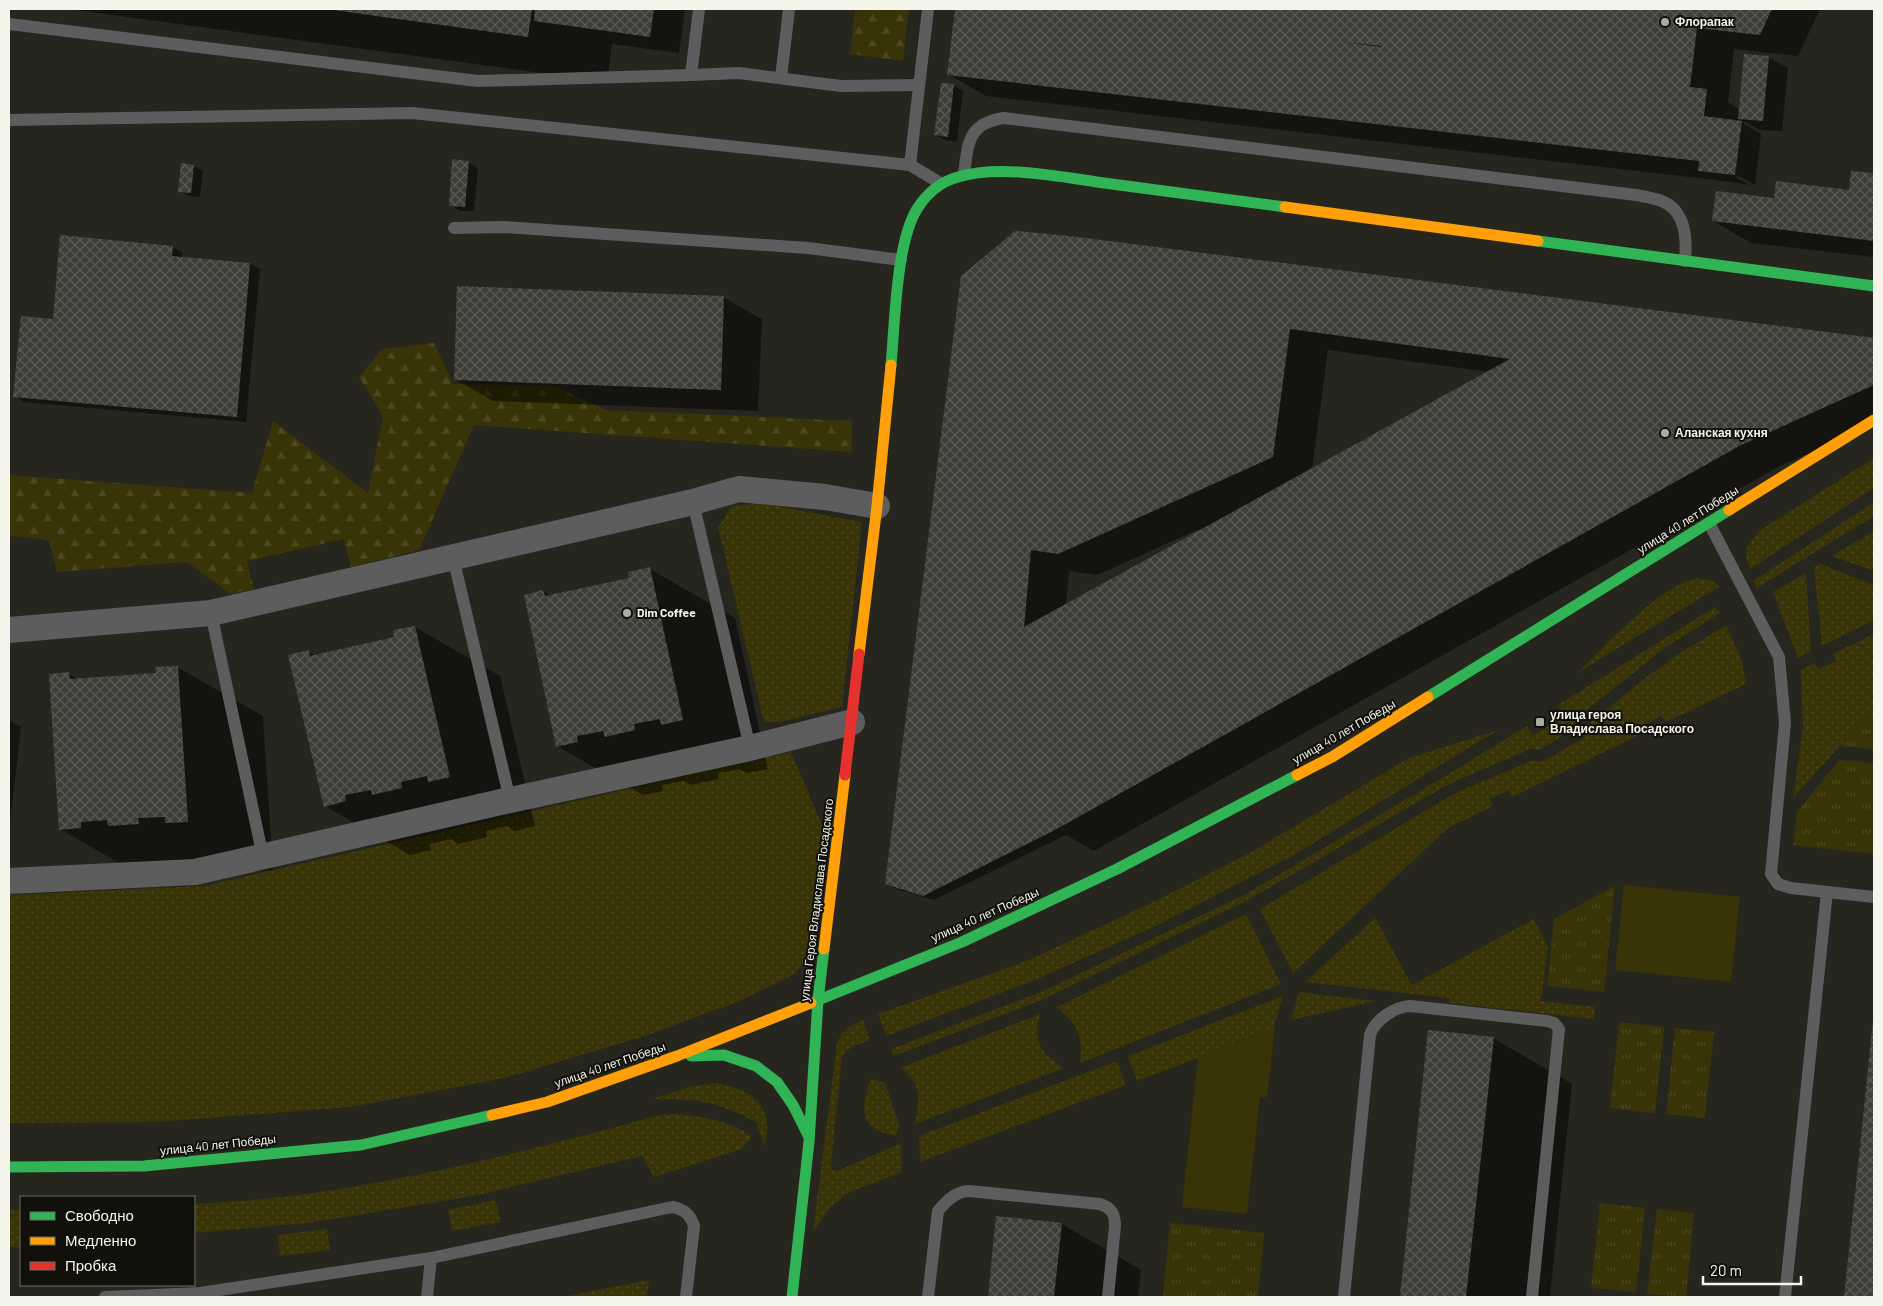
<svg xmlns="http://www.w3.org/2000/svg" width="1883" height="1306" font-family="Barlow,sans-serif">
  <defs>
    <pattern id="grass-dots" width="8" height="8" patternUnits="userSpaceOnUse" patternTransform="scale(1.25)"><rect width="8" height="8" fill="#393407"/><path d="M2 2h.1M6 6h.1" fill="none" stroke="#4c481f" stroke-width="1.8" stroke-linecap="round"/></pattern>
    <pattern id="forest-firs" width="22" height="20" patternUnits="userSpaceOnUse" patternTransform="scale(1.25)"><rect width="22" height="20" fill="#393407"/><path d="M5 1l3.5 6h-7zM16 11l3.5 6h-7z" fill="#4c481f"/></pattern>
    <pattern id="park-tufts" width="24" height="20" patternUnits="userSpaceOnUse" patternTransform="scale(1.25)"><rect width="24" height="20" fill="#393407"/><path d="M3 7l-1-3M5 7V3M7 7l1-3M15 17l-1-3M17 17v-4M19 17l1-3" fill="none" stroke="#4c481f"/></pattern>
    <pattern id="building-cross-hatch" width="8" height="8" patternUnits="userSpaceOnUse" patternTransform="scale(1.25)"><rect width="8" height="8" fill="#3e3e38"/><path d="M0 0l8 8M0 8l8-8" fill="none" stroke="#5a5a55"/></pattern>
  </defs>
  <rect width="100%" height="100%" fill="#26251e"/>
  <g fill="url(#grass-dots)">
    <path d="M 1874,458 L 1874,488 L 1750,569 C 1742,550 1747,543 1762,529 Z"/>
    <polygon points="1874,502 1874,516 1757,588 1753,581"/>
    <polygon points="760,503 862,522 842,707 780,722 764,722 718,527 732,506"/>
    <polygon points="1874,531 1874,571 1832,556"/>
    <polygon points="1820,564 1874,585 1874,620 1822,646 1814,567"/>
    <polygon points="1806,573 1811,651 1798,658 1773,592"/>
    <path d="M 1697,578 L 1710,580 L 1720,586 L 1577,673 C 1605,647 1660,585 1697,578 Z"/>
    <polygon points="1715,607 1720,613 1666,647 1578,717 1575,728 1540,750 1530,749 1447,785 1250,899 1044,999 894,1056 891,1049 1041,992 1246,894 1442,778 1527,726 1533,735 1565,716 1558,705"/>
    <polygon points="1726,625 1741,658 1746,684 1666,722 1661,716 1640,727 1643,733 1512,797 1508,790 1490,799 1493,806 1448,828 1293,973 1260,909 1457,792 1531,761 1542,762 1585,737 1590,723 1648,676 1678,654"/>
    <polygon points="1874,634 1874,713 1864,719 1793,798 1803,728 1801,670 1815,663 1818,669 1836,661 1833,654"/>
    <polygon points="1498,730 1294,855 1156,926 1035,980 886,1036 878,1014 1029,960 1149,904 1248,854 1409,758"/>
    <polygon points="791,752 825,832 813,950 795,974 740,1001 645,1036 505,1078 351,1107 156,1122 9,1123 9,895 204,886"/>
    <path d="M 1246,914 L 1281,984 L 1080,1063 C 1083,1035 1078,1025 1057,1007 Z"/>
    <polygon points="1375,918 1412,985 1534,919 1548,947 1541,1001 1595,1007 1594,1019 1449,1003 1449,998 1305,982"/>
    <polygon points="1299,992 1376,1001 1291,1020"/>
    <polygon points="1283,996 1273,1029 1137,1081 1128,1056"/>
    <path d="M 1040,1014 C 1032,1043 1041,1052 1064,1068 L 915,1124 C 919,1099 923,1084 900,1068 Z"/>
    <path d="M 863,1020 L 870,1040 C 860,1044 847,1047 842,1057 L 831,1164 L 833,1170 L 837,1171 L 901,1143 L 902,1172 L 848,1193 L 829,1209 L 813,1232 L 837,1043 C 843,1029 850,1026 863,1020 Z"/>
    <polygon points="1117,1061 1126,1085 920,1162 919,1136"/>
    <path d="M 871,1079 L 885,1083 L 899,1124 L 896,1136 C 860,1131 859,1108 871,1079 Z"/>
    <path d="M 717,1083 C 739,1088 760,1093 766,1118 C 769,1126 766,1137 765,1146 L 756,1122 L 738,1113 L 714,1104 L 690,1100 L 652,1099 L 693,1086 Z"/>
    <path d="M 676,1114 C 704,1116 728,1121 752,1136 L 742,1149 L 654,1177 L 642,1156 L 478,1195 L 309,1223 L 194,1233 L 194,1204 C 353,1197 507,1156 660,1115 Z"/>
    <polygon points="495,1200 501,1222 452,1231 448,1210"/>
    <polygon points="9,1209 21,1210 21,1247 9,1247"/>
    <polygon points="327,1229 330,1250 280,1256 278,1235"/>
    <polygon points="649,1280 647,1297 562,1297"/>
  </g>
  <g fill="url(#forest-firs)">
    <polygon points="855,9 909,9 903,61 850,54"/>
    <polygon points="434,343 453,384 555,386 606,410 852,421 852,452 474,425 419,550 351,567 344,539 247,561 254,589 230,594 187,562 57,572 49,540 9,536 9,475 252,493 273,421 368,493 383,416 359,377 382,349"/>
  </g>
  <g fill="url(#park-tufts)">
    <polygon points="1874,713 1874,750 1840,746 1864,718"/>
    <polygon points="1839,760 1874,763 1874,854 1793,845 1797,812"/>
    <polygon points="1615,886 1604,992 1547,986 1554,919"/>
    <polygon points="1619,1022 1664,1027 1655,1113 1610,1108"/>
    <polygon points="1675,1028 1714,1032 1705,1118 1666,1114"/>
    <polygon points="1600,1203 1645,1208 1636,1292 1591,1288"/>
    <polygon points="1657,1209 1694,1213 1686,1297 1647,1294"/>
    <polygon points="1170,1223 1264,1233 1258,1297 1163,1297"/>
  </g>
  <g fill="#393407">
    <polygon points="1624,885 1740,897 1731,982 1615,970"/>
    <polygon points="1275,1026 1267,1097 1260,1097 1247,1214 1182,1207 1198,1057"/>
  </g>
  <g fill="#0007" fill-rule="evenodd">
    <polygon points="68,9 685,9 679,53 612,44 607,82"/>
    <polygon points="956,9 1820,9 1798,56 1734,49 1728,102 1740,110 1768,57 1788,68 1782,131 1759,130 1744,121 1744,124 1761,134 1755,185 1737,175 1737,178 1750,185 1716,180 986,96 948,74"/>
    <polygon points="953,85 963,91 957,142 945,140 936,135"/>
    <polygon points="468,162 478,168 474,211 460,211 450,205"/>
    <polygon points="193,166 203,171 200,197 189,196 180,191"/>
    <polygon points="1853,172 1874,175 1874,257 1751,243 1713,221 1775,199 1850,192"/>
    <polygon points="61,237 173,247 182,252 182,258 250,264 260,269 246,422 24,402 15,396 54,320"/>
    <path d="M 1070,237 L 1874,339 L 1874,424 L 1780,466 L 1094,851 L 1066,835 L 934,900 L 896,889 L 887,884 ZM 1328,350 L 1489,372 L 1312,469 ZM 1197,530 L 1198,532 L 1066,605 L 1069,571 L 1097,575 Z"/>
    <polygon points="458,288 724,298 762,319 758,411 493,401 455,379"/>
    <polygon points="650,569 735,618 768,769 747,773 739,769 718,773 719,779 691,785 684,781 662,785 663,791 643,795 557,746 543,591 552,596 631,579"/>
    <polygon points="415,627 500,676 535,826 515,831 507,826 486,831 487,837 458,844 451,839 429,844 431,850 410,855 325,806 308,651 316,656 396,638"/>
    <polygon points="177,667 263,716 273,870 145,878 60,829 69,674 79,680 157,674"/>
    <polygon points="9,720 21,727 9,831"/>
    <polygon points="1874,1018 1874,1297 1845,1297"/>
    <polygon points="1429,1031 1493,1038 1572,1084 1550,1297 1401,1297"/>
    <polygon points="997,1217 1062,1224 1141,1270 1138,1297 989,1297"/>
  </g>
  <g fill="url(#building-cross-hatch)" fill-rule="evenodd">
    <polygon points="326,9 532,9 528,37"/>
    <polygon points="535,9 654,9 650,37 534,21"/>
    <path d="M 955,9 L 1772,9 L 1760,35 L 1697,28 L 1690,87 L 1707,89 L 1704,116 L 1742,121 L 1735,175 L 1698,171 L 1699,161 L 947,75 ZM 1343,42 L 1381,46 L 1381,47 Z"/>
    <polygon points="1744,54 1769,56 1763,121 1738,119"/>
    <polygon points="941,83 954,84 948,137 934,135"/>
    <polygon points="452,159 469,161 465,207 449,206"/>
    <polygon points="181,163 194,165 191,193 178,192"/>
    <polygon points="1851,171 1874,173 1874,241 1712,221 1716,191 1774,198 1776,181 1849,190"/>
    <path d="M 1015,231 L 1070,236 L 1874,338 L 1874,385 L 1741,445 L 1055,830 L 923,896 L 885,884 L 961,276 ZM 1290,329 L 1510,359 L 1024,627 L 1031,550 L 1058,554 L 1273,457 Z"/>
    <polygon points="60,235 173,246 172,256 250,263 237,417 13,397 21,316 53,319"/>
    <polygon points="457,286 724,296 721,390 454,380"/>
    <polygon points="650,567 683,720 661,725 660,719 634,724 635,730 605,737 603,731 577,736 578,742 556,747 524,595 543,590 545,596 629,578 628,572"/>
    <polygon points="415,626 450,777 428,782 427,776 401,782 402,788 372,795 371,790 345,795 346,801 324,807 288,655 309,650 310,656 394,637 393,630"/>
    <polygon points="178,666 188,822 165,823 165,817 138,818 139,824 108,826 107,820 81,822 81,828 59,830 49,674 69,672 70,679 156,673 155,667"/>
    <polygon points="1873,1020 1874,1297 1844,1297 1862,1128"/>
    <polygon points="1428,1030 1494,1037 1466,1297 1400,1297"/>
    <polygon points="996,1216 1062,1223 1054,1297 988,1297"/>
  </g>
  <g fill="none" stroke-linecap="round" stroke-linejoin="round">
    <g stroke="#5c5d5c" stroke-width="12">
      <polyline points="9,24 478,81 691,75 699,9"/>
      <polyline points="691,75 739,73 841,86 919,85"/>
      <polyline points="781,78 789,9"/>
      <polyline points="9,120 412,113 910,165 940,183"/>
      <polyline points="910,165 928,9"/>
      <path d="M 964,174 C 968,143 968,123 1004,118 L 1636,195 C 1643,196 1652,198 1659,200 C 1686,209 1687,238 1685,261"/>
      <polyline points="454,228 504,227 808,248 901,260"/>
      <polyline points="693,502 750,748"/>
      <polyline points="1709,523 1779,657 1785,723 1771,874 1778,884 1791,888 1874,897"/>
      <polyline points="453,557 510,800"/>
      <polyline points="211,613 263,857"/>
      <path d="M 105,1297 L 200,1293 L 431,1258 L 672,1207 C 684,1209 690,1214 694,1226 L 686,1297"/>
      <polyline points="427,1297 431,1258"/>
      <path d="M 928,1297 L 938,1211 C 946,1201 956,1191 969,1191 L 1100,1204 C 1112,1208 1115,1214 1115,1226 L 1108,1297"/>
      <path d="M 1344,1297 L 1370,1035 C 1375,1020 1394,1007 1410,1006 L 1547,1021 L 1554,1023 L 1559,1029 L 1532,1297"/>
      <polyline points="1785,1297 1827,892"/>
    </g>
    <g stroke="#5c5d5c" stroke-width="26">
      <polyline points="9,630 211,613 693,502 739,489 825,497 877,506"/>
      <polyline points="9,881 195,872 510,800 750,748 852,722"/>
    </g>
    <g stroke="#30b455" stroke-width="11">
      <polyline points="1538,241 1874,286"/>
      <path d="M 891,365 C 895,323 896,243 917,209 C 927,193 940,182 958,177 C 1001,164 1061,177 1104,183 C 1165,191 1225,199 1285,207"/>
      <polyline points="1428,697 1729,510"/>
      <polyline points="811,1003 962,942 1117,869 1297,775"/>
      <polyline points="691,1056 724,1055 756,1066 777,1082 793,1105 809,1137"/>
      <polyline points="9,1167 144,1166 361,1145 492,1115"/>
      <polyline points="792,1297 809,1142 818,1000 824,949"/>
    </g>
    <g stroke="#ff9f0a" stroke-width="11">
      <polyline points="1285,207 1538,241"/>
      <polyline points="1729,510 1874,420"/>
      <polyline points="859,654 877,506 891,365"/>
      <polyline points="1297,775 1332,757 1428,697"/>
      <polyline points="824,949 845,775"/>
      <polyline points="492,1115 547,1102 677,1056 811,1003"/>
    </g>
    <polyline stroke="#e5322d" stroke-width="11" points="845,775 859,654"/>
  </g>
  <g fill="#adaca4" stroke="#11100a" stroke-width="2">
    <circle cx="1665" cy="22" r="5"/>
    <circle cx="1665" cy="433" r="5"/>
    <circle cx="627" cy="613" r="5"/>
    <rect x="1535" y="717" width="10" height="10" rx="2.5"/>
  </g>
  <g text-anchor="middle" stroke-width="4" stroke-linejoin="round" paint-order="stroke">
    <g font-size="12" font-weight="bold" fill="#f6f5ec" stroke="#11100a" text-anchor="start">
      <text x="1675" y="26">Флорапак</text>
      <text x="1675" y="437">Аланская кухня</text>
      <text x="637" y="617">Dim Coffee</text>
      <text x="1550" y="719">улица героя<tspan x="1550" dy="14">Владислава Посадского</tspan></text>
    </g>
    <g font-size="12" fill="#f6f5ec" stroke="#11100a">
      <text transform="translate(1688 520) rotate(-32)" y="4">улица 40 лет Победы</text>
      <text transform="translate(1344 732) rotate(-30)" y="4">улица 40 лет Победы</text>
      <text transform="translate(817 900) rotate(-83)" y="4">улица Героя Владислава Посадского</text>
      <text transform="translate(985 915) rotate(-24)" y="4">улица 40 лет Победы</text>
      <text transform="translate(610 1065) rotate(-19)" y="4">улица 40 лет Победы</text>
      <text transform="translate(218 1145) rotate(-6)" y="4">улица 40 лет Победы</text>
    </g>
  </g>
  <rect width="1883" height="1306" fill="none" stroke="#f6f5ec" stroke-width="20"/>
  <rect x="20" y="1196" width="175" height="90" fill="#11100a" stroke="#6d6c64"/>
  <rect x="30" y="1212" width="25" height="8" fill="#30b455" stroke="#6d6c64"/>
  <text x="65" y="1221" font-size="15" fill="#f6f5ec">Свободно</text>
  <rect x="30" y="1237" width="25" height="8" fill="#ff9f0a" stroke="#6d6c64"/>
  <text x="65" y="1246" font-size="15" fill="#f6f5ec">Медленно</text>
  <rect x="30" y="1262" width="25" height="8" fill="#e5322d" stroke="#6d6c64"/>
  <text x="65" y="1271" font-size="15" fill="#f6f5ec">Пробка</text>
  <path d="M1703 1276v8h98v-8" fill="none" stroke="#f6f5ec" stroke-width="2.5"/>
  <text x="1710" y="1276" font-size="15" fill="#f6f5ec" stroke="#11100a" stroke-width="4" paint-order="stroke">20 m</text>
</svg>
